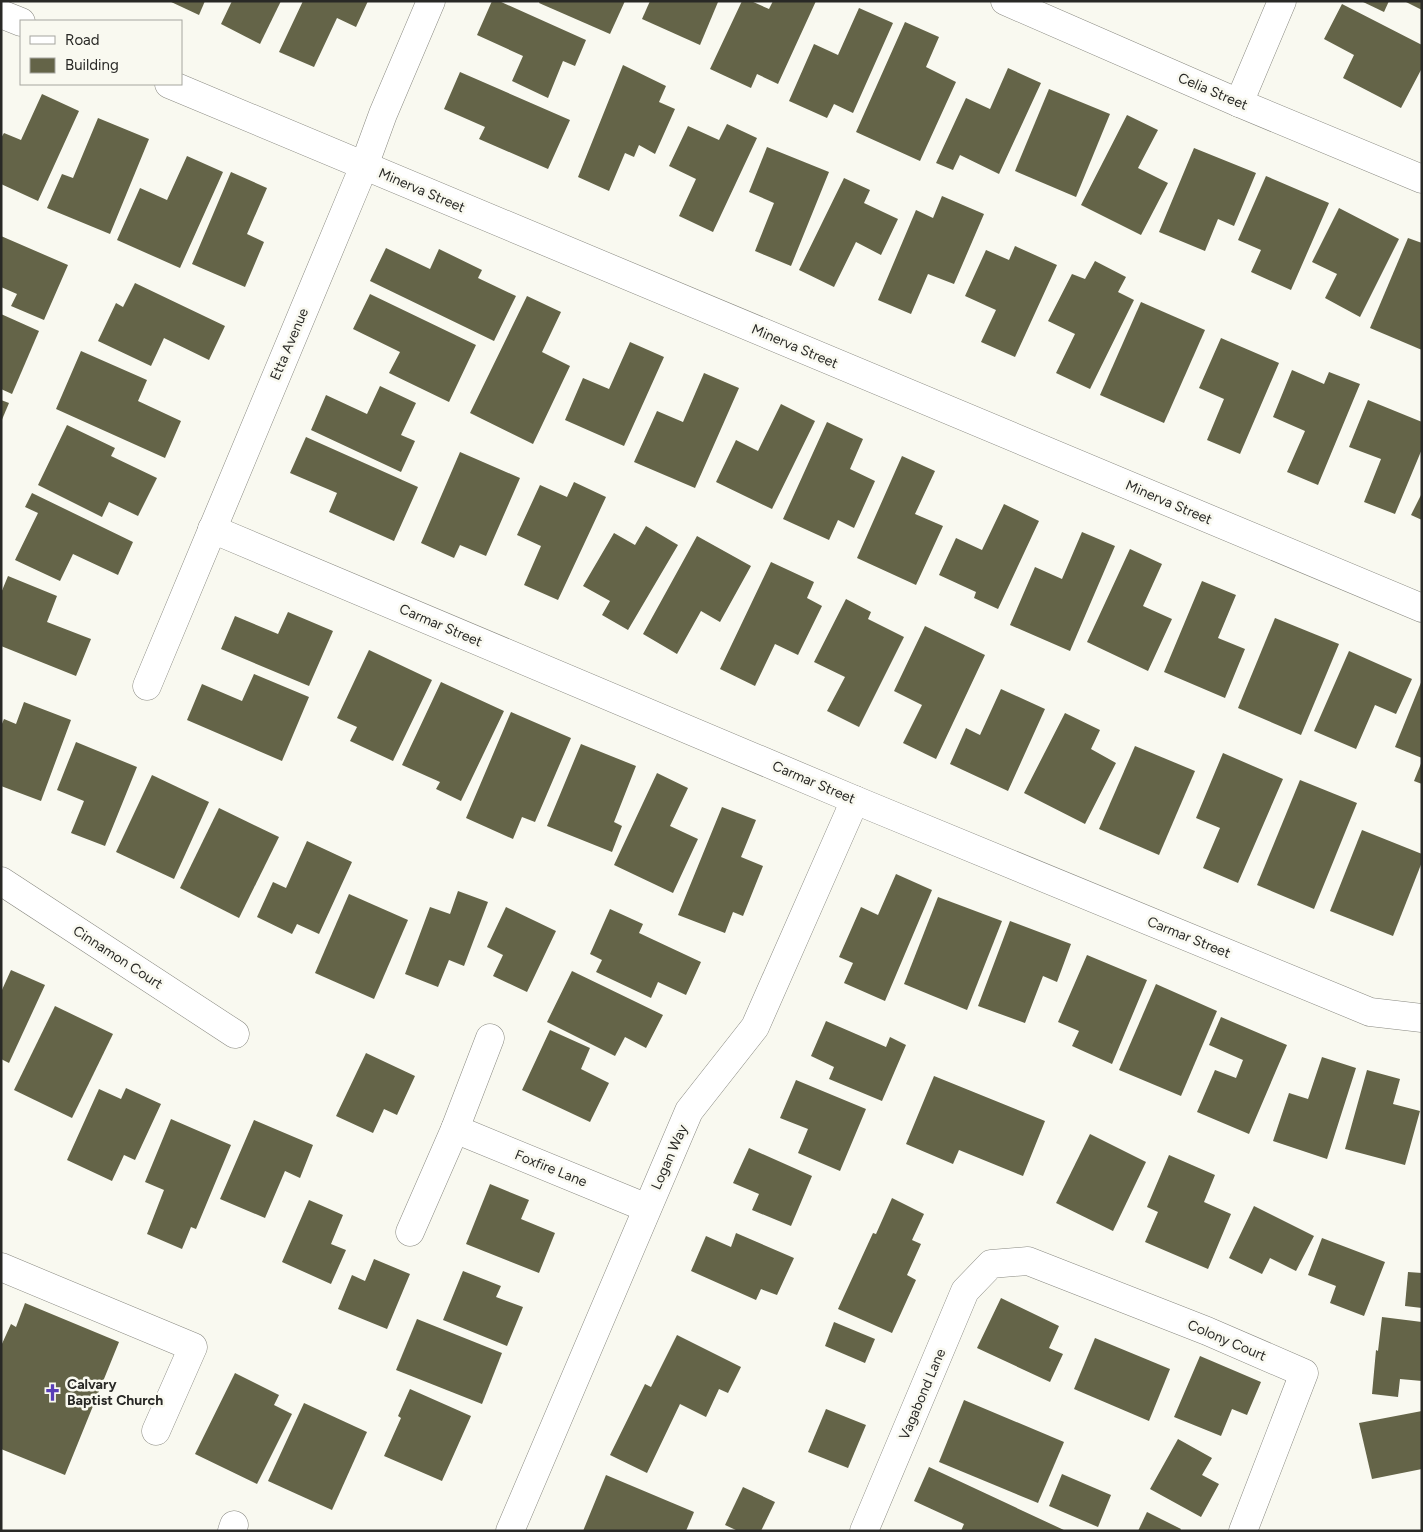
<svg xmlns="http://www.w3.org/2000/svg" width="1423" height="1532" font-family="Figtree,sans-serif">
  <rect width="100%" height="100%" fill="#f9f9f0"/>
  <g fill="#646448">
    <polygon points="169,1 205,1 199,15"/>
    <polygon points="232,1 281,1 260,44 221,24"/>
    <polygon points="303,1 368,1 356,27 337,18 314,67 279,52"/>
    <polygon points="492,1 499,1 586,40 575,66 563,61 548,98 512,81 523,56 477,35"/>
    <polygon points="540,1 625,1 610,34 539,3"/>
    <polygon points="650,1 717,1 718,2 700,45 642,19"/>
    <polygon points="742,1 751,1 769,9 773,1 816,1 778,84 757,74 751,88 710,69"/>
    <polygon points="1361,1 1389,1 1384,12"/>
    <polygon points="1404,1 1422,1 1422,10"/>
    <polygon points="1342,4 1422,45 1422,68 1401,108 1343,78 1354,55 1324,39"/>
    <polygon points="859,8 893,23 853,113 834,104 827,118 789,101 814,44 838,55"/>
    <polygon points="905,22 939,37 926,67 956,82 920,161 856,132"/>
    <polygon points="623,65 666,86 659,102 675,109 655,154 639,145 634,157 625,153 609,191 578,177"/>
    <polygon points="1008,68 1041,83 999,174 960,155 953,170 936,163 966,98 990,109"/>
    <polygon points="460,72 570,120 548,169 479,139 485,127 444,109"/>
    <polygon points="1049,89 1110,114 1076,197 1015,171"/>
    <polygon points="42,94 79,111 38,201 1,184 1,138 4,133 21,140"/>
    <polygon points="1127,115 1158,130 1138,168 1168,183 1141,235 1081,205"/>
    <polygon points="98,118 149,139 110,234 47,208 62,174 73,178"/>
    <polygon points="727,124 757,138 713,232 679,216 696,179 669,166 688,126 719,140"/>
    <polygon points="767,147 829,172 791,266 755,251 774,203 749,192"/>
    <polygon points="1194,148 1256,173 1234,226 1218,219 1205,251 1159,232"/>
    <polygon points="187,156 223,172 180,268 117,240 140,188 167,200"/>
    <polygon points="231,172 267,188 247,234 264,242 245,287 192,264"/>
    <polygon points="1266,176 1329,203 1291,290 1251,272 1261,250 1238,240"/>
    <polygon points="844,178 870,190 864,203 898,219 881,255 856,242 834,287 799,270"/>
    <polygon points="942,196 984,214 954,284 928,274 911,314 878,300 916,210 933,218"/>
    <polygon points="1339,208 1399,239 1360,317 1325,298 1337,274 1312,262"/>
    <polygon points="1,236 68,265 44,320 11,306 17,294 1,287"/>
    <polygon points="1408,238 1422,243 1422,350 1370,328"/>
    <polygon points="1015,246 1057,265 1015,357 981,342 996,310 965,296 986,250 1009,260"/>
    <polygon points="386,248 430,269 439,249 482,270 478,278 516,296 494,341 370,281"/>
    <polygon points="1095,261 1126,277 1118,292 1134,300 1090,389 1056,373 1075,334 1048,321 1072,274 1085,279"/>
    <polygon points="135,283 225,326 209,360 164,338 151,366 98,341 116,303 123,307"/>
    <polygon points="370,294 476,345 449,402 389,373 400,352 353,329"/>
    <polygon points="527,296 561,312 542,352 570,366 533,444 470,413"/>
    <polygon points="1141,302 1205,330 1164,423 1100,395"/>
    <polygon points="1,314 39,331 12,394 1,389"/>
    <polygon points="1221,338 1279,363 1240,454 1207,440 1224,399 1199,388"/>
    <polygon points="630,342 664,357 624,446 565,420 583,378 609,389"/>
    <polygon points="81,351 147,380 138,401 181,421 165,458 56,409"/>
    <polygon points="1292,370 1324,384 1329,372 1360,384 1318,485 1287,472 1305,431 1273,417"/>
    <polygon points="704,373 739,388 695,488 634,462 657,411 683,422"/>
    <polygon points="380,386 416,403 401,435 415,441 401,472 311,430 326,395 367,414"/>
    <polygon points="1,400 9,403 1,422"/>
    <polygon points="1368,400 1422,422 1422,449 1395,514 1364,502 1381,459 1349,447"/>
    <polygon points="781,404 815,421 772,509 716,482 736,440 758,451"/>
    <polygon points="827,422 863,439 850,469 875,481 854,528 838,520 829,540 783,519"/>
    <polygon points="67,425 115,448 111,456 157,478 138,516 109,502 102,517 38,485"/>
    <polygon points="306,437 418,487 394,541 329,512 337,493 290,473"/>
    <polygon points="460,452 520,478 486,556 460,545 454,558 421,543"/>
    <polygon points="902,456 935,471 915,514 943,526 916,585 857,558"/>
    <polygon points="574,482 606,497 558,600 524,585 541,546 517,535 540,485 567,497"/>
    <polygon points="32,493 133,542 118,575 73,554 60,581 15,560 38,513 25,507"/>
    <polygon points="1422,493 1422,520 1411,515"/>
    <polygon points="1004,504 1039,521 998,609 974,598 976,592 939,575 956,538 982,550"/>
    <polygon points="646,526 678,545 628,630 602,615 610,601 583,586 614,533 635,545"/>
    <polygon points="1082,532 1115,546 1070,651 1010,625 1035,567 1062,579"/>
    <polygon points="697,536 751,566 720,622 701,611 677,654 643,634"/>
    <polygon points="1130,549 1162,564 1143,606 1172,619 1148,671 1087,642"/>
    <polygon points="771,562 814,582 807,598 822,606 798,655 775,644 755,686 720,669"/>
    <polygon points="8,576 57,596 47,622 91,639 76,676 1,646 1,593"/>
    <polygon points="1202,581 1236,595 1218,638 1245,649 1225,698 1164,672"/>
    <polygon points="846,599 871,612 868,619 904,637 859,727 827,711 845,677 814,662"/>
    <polygon points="288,612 333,631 309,686 221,649 235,616 278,634"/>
    <polygon points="1275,618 1339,644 1301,735 1238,708"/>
    <polygon points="925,626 985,655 936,759 903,743 922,705 894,691"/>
    <polygon points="369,650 432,680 393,761 350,741 357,727 337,718"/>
    <polygon points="1349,651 1412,679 1396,714 1375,705 1356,749 1314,731"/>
    <polygon points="254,674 309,697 282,761 187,720 202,684 242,701"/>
    <polygon points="1422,680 1422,758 1395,747"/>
    <polygon points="441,682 504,711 461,801 436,789 440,782 402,765"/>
    <polygon points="1001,689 1045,709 1008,791 950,764 966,728 980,735"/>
    <polygon points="24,702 71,720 41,801 1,786 1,726 4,719 16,724"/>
    <polygon points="511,712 571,738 535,822 522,817 513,839 466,818"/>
    <polygon points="1065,713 1100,730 1091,749 1116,763 1085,824 1024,793"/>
    <polygon points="76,742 137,767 105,846 71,833 84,801 57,790"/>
    <polygon points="581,744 636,766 614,822 622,826 612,852 547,826"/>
    <polygon points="1135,746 1195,771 1159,855 1099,829"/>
    <polygon points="1223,753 1283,779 1238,883 1203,868 1220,828 1196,818"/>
    <polygon points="1422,761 1422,784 1414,781"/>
    <polygon points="657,773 688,788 670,826 698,839 673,893 614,865"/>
    <polygon points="152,775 209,802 174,879 116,852"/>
    <polygon points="1300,780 1357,803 1314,909 1257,885"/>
    <polygon points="722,807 756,820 741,857 763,866 743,916 733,912 725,933 678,915"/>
    <polygon points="219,808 279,837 239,918 180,888"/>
    <polygon points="1362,830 1422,854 1422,862 1393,936 1330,911"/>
    <polygon points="307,841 352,862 319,934 297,924 292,934 257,917 273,882 286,888"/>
    <polygon points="896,874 932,890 885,1001 844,983 853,963 839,957 861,907 878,915"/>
    <polygon points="458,891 488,902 464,966 449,960 438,987 405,974 430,907 450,914"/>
    <polygon points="349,894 408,920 374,999 315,973"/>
    <polygon points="938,897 1002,921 967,1010 904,984"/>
    <polygon points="506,907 556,931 527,992 493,976 503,955 487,947"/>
    <polygon points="610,909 643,924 639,933 701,962 686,995 658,982 651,998 596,972 602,960 590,954"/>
    <polygon points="1010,921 1071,944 1057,982 1043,976 1025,1023 978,1006"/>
    <polygon points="1087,955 1147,980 1112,1064 1072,1046 1079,1031 1058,1022"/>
    <polygon points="11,970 45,985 9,1063 1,1059 1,992"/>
    <polygon points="572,971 663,1015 646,1048 625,1037 615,1056 547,1022"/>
    <polygon points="1156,984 1217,1011 1181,1096 1119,1070"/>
    <polygon points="55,1006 113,1034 72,1118 14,1090"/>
    <polygon points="1221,1017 1287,1045 1249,1134 1197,1112 1215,1070 1236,1078 1243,1060 1209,1045"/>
    <polygon points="826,1021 886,1047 890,1037 906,1045 882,1101 829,1079 834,1067 811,1056"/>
    <polygon points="550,1030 590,1048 581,1069 609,1083 590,1122 522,1090"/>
    <polygon points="366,1053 415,1076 397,1115 384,1109 373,1133 336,1116"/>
    <polygon points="1322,1057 1356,1068 1327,1159 1273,1141 1289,1093 1308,1099"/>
    <polygon points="1367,1070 1400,1079 1393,1104 1420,1111 1405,1165 1345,1149"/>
    <polygon points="934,1076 1045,1121 1023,1176 959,1150 953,1164 906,1144"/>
    <polygon points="796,1080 866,1109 840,1171 798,1153 808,1129 780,1118"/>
    <polygon points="126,1088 161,1104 135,1160 124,1155 112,1181 67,1160 99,1089 121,1099"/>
    <polygon points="171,1119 231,1145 196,1229 191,1227 182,1249 147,1234 164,1190 145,1182"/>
    <polygon points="254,1120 313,1145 300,1178 285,1171 265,1218 220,1199"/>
    <polygon points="1090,1134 1146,1162 1113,1231 1056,1203"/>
    <polygon points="749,1148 812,1176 791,1226 752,1210 759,1194 733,1183"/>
    <polygon points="1169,1155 1215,1175 1204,1202 1231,1214 1208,1269 1145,1242 1158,1212 1147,1207"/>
    <polygon points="490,1184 529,1200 521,1219 555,1233 539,1273 466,1244"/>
    <polygon points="892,1198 924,1214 912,1240 921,1244 907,1275 916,1280 892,1333 838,1309 873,1233 876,1234"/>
    <polygon points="309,1200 343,1215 331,1244 346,1250 331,1284 282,1262"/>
    <polygon points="1254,1206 1314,1236 1296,1271 1270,1258 1262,1274 1229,1258"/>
    <polygon points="736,1233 794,1258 777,1295 761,1289 756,1300 691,1271 706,1236 731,1247"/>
    <polygon points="1322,1238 1385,1262 1364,1316 1330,1303 1336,1286 1308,1275"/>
    <polygon points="374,1259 410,1274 387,1329 338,1309 352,1275 365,1281"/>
    <polygon points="463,1271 501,1286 496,1297 523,1307 507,1346 443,1320"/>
    <polygon points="1408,1272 1422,1273 1422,1308 1405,1306"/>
    <polygon points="1001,1298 1059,1326 1049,1348 1063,1354 1050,1382 977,1348"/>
    <polygon points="25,1303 119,1342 65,1475 1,1449 1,1346 11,1324 16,1327"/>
    <polygon points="1382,1317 1422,1322 1422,1381 1400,1379 1398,1397 1372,1394 1376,1350 1378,1351"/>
    <polygon points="417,1319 502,1353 482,1404 396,1370"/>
    <polygon points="834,1322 875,1339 865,1363 825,1346"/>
    <polygon points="677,1335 741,1367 728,1393 719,1389 706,1417 680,1404 647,1473 610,1455 645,1384 651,1387"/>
    <polygon points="1095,1338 1170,1369 1149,1421 1074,1389"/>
    <polygon points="1200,1356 1261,1382 1247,1415 1232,1409 1221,1436 1174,1417"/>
    <polygon points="235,1373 279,1395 274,1405 292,1414 257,1484 195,1454"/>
    <polygon points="410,1389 471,1416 442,1481 384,1456 401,1418 398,1416"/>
    <polygon points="964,1400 1064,1442 1038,1503 939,1462"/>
    <polygon points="304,1403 367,1432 332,1510 268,1481"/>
    <polygon points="826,1409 866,1425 848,1468 808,1452"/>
    <polygon points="1422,1411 1422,1469 1372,1479 1359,1423"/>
    <polygon points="1178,1439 1212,1458 1202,1475 1219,1484 1201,1517 1150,1489"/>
    <polygon points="929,1467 1066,1531 961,1531 964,1524 914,1501"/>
    <polygon points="1062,1474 1111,1495 1098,1527 1049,1506"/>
    <polygon points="606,1475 694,1512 686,1531 583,1531"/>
    <polygon points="743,1487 775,1502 761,1531 738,1531 725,1525"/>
    <polygon points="1147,1512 1181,1529 1180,1531 1138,1531"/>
  </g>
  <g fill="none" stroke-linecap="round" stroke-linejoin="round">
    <defs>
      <g id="minor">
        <polyline points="1005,1 1239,103 1422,179"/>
        <polyline points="1,14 21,22"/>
        <polyline points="169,84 1422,608"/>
        <polyline points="1239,103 1282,1"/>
        <polyline points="212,529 855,800 1370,1012 1422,1018"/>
        <polyline points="147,686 364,166 383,114 431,1"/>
        <polyline points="1,881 235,1034"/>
        <polyline points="455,1129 647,1208"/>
        <polyline points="410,1232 455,1129 490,1038"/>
        <polyline points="1,1267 193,1347 156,1431"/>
        <polyline points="232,1531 234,1525"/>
        <polyline points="510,1531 689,1111 755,1027 855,800"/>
        <polyline points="864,1531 965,1291 991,1264 1028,1261 1207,1331 1304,1373 1243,1531"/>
      </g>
    </defs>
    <use href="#minor" stroke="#898981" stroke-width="29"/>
    <use href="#minor" stroke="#fff" stroke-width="28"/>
  </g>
  <defs>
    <symbol id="church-bare" viewBox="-9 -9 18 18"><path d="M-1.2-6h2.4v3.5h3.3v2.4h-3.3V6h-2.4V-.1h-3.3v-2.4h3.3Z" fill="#593eb6" stroke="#f9f9f0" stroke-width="2.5" paint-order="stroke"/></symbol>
  </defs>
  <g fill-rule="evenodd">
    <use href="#church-bare" x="40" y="1380" width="25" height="25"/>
  </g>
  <g text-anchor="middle" stroke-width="5" stroke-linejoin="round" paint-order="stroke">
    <g font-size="14" fill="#292926" stroke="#f9f9f0">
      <text transform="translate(1213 91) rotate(23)" y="5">Celia Street</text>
      <text transform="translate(422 190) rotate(23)" y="5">Minerva Street</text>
      <text transform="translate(289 344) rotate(-67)" y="5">Etta Avenue</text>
      <text transform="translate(795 346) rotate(23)" y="5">Minerva Street</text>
      <text transform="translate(1169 502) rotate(23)" y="5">Minerva Street</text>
      <text transform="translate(441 625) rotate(23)" y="5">Carmar Street</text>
      <text transform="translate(814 782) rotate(23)" y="5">Carmar Street</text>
      <text transform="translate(1189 937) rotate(22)" y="5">Carmar Street</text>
      <text transform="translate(118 957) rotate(33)" y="5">Cinnamon Court</text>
      <text transform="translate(669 1157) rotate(-66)" y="5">Logan Way</text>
      <text transform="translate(551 1168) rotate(22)" y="5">Foxfire Lane</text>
      <text transform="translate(1227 1340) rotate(23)" y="5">Colony Court</text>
      <text transform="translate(922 1394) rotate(-67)" y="5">Vagabond Lane</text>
    </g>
    <g font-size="14" font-weight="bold" fill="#292926" stroke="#f9f9f0" text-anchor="start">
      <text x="67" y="1389">Calvary<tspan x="67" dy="16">Baptist Church</tspan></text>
    </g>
  </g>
  <rect width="1423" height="1532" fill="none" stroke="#292926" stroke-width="5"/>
  <rect x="20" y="20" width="162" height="65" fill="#f9f9f0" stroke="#a6a69f"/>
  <rect x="30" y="36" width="25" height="8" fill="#ffffff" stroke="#a6a69f"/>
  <text x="65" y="45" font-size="15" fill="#292926">Road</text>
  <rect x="30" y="58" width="25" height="15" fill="#646448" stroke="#a6a69f"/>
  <text x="65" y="70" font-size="15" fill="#292926">Building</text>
</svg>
